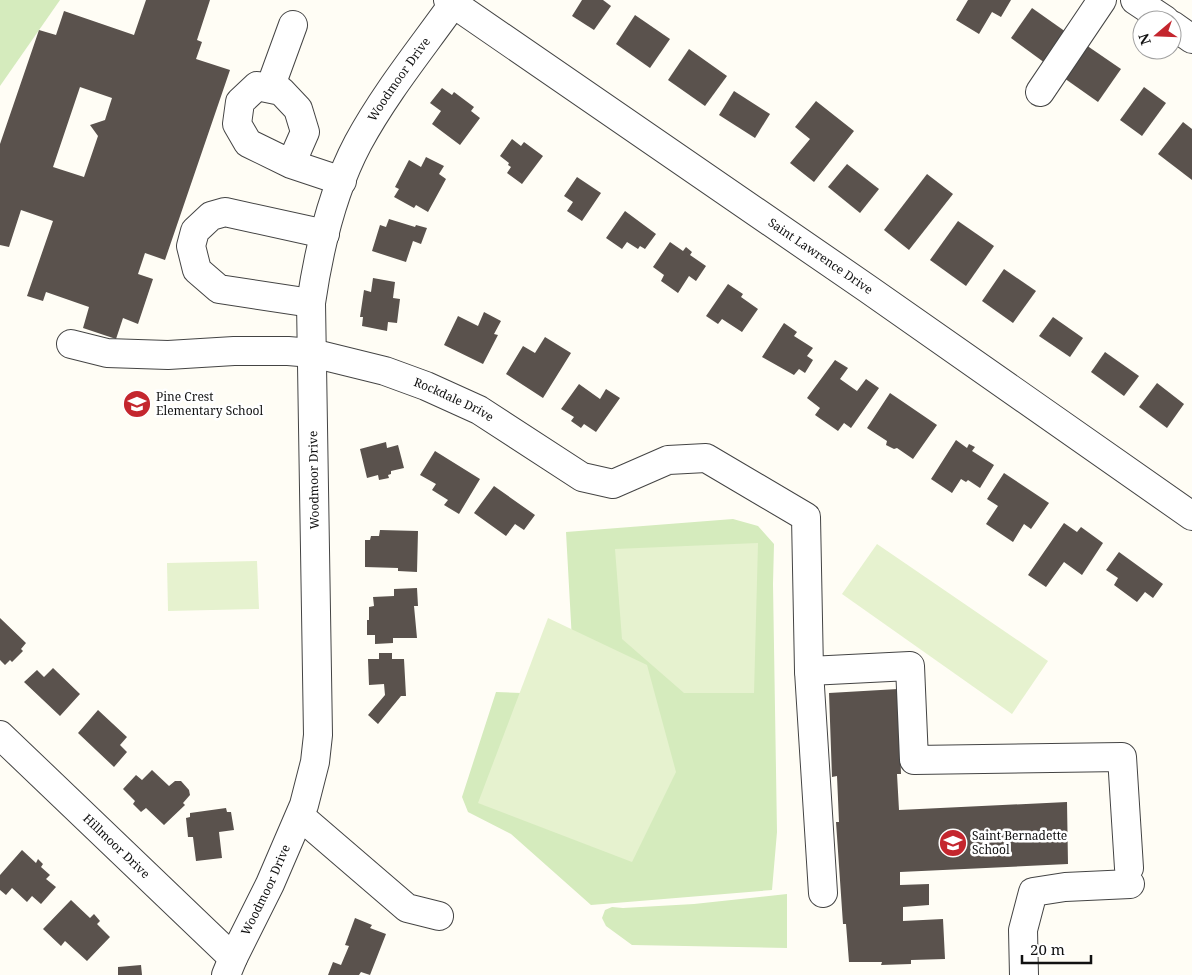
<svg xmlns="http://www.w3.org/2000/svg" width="1192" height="975" font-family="'Noto Serif',serif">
  <rect width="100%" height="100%" fill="#fffdf5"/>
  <g fill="#d5ebbd">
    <polygon points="0,0 60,0 0,86"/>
    <polygon points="733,519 758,526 774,544 773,584 777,832 772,890 591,905 511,834 468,812 462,797 496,692 575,695 566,532"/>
    <polygon points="787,894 787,948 632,945 606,926 602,918 605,910 612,907 623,908 694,904"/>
  </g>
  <g fill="#e6f2cf">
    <polygon points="758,543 754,693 684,693 622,639 615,549"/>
    <polygon points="877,544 1048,661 1012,714 842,594"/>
    <polygon points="257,561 259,609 168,611 167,563"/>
    <polygon points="548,618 647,665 676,772 632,862 478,803"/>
  </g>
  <g fill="#5a524d" fill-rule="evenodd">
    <path d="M 146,0 L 210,0 L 197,40 L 202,42 L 196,59 L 230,70 L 165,260 L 145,253 L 138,274 L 153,279 L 138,324 L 123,318 L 116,339 L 83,328 L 89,307 L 46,292 L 43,301 L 27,296 L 53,221 L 21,210 L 9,247 L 0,245 L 0,144 L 39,30 L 56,35 L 64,11 L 134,35 ZM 80,87 L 112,98 L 105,120 L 90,125 L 98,136 L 84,177 L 53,167 Z"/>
    <polygon points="582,0 603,0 611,6 594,30 572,16"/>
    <polygon points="968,0 1011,0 1001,17 992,12 979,34 956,20"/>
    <polygon points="1032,8 1066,32 1045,63 1011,38"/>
    <polygon points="635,15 670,39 650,68 616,44"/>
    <polygon points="1086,45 1121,69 1098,102 1064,78"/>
    <polygon points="689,49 727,76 705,106 668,80"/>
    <polygon points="1144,87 1166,103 1142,136 1120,120"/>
    <polygon points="442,88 452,95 454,92 474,107 471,111 480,118 460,145 432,124 441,111 430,103"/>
    <polygon points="734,91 770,114 755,138 719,115"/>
    <polygon points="816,101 854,131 814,182 790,163 810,139 795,127"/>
    <polygon points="1183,122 1192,129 1192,180 1158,154"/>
    <polygon points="512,139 521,146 524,142 543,156 522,184 507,173 511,167 508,165 509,163 500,156"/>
    <polygon points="426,157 444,166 439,174 446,179 428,212 416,205 414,208 394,197 399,189 395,187 409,160 421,167"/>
    <polygon points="847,164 879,189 860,213 828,187"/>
    <polygon points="927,174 953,194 909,250 884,230"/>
    <polygon points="577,177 601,193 582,221 567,211 573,202 564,196"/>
    <polygon points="625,211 656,234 645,249 640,246 638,249 627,242 622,249 606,238"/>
    <polygon points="389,219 415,227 416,225 427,228 421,244 413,241 406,262 372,251 380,225 386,227"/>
    <polygon points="958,221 994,246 966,286 930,260"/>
    <polygon points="670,242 683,251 686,247 692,252 690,255 706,266 696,281 689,276 678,293 661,281 664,275 653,267"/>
    <polygon points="1004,269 1036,291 1013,323 982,301"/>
    <polygon points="373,278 395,282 393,298 400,299 397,323 388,322 387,331 362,326 363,317 360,317 364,290 371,292"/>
    <polygon points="728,284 743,294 741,297 758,309 742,332 722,319 718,324 706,316"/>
    <polygon points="484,312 501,321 494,334 498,335 483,364 444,345 458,316 478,326"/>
    <polygon points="1053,317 1083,338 1070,357 1039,336"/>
    <polygon points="784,323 797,332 794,336 813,348 807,356 813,360 805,373 799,369 794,375 762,357"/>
    <polygon points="545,337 571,353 543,398 506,374 523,346 535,353"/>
    <polygon points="1105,352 1139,376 1124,396 1091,372"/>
    <polygon points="835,360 848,368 840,379 857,391 866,379 879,388 851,428 844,423 838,431 815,415 820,408 807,398"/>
    <polygon points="1157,383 1184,404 1167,428 1139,407"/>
    <polygon points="579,384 600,399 606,389 620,398 596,432 584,424 581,428 571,421 574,417 561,409"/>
    <polygon points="890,393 937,425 913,459 897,448 894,449 886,445 887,441 867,428"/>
    <polygon points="956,440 967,448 969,444 975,447 972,451 994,465 980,488 968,480 966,482 961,479 952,493 931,479"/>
    <polygon points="386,442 387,448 398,445 404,468 391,471 391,474 388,475 389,478 379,480 378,475 367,478 360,449"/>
    <polygon points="435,451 480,479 459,514 444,505 448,500 432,490 436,484 420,475"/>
    <polygon points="1004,473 1049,503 1031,529 1024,524 1013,542 986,524 998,506 987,499"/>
    <polygon points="494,486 535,515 524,530 515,524 506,536 474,513"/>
    <polygon points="1064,523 1077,532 1081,527 1103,543 1082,575 1064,562 1046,587 1028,575"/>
    <polygon points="380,530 418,531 417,572 398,571 398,568 365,567 365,540 370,540 371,536 379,536"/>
    <polygon points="1119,552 1163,584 1153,598 1145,592 1137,602 1114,585 1118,578 1106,570"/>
    <polygon points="417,588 418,606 414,606 417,638 393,638 393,643 375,644 375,635 367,635 367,620 369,620 369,607 374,606 373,597 394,596 394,589"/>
    <polygon points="0,618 26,643 21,649 23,651 12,662 10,660 5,665 0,660"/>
    <polygon points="379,653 392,653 392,659 404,659 406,696 401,696 378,724 368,715 385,695 384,684 369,685 368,659 379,659"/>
    <polygon points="53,668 80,694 60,716 24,682 37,670 44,677"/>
    <polygon points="898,689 901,774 897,774 899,810 1067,802 1068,864 900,872 900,885 929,884 929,905 903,907 903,921 943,919 945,959 911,960 911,964 881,965 882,962 849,962 846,924 843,924 836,822 839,822 837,776 832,777 829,693"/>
    <polygon points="98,710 127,737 120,745 127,752 114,767 78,733"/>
    <polygon points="152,770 169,786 175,781 181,781 189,790 190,795 183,803 185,805 164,825 146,808 141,812 133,804 135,801 123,789 136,775 142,780"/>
    <polygon points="226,808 227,812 231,812 234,830 219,832 222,858 196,861 193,837 188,837 186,818 190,817 190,813"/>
    <polygon points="22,850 36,863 38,859 43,864 41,867 50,875 46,879 56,887 41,904 32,896 27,902 12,888 6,895 0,890 0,875"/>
    <polygon points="71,900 90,918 94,914 100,921 97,924 110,937 87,961 65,941 61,946 43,929"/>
    <polygon points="355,918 372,925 370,928 386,934 370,975 361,972 359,975 328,975 333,962 341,965 349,946 345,945"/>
    <polygon points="141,965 142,975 118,975 118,967"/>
  </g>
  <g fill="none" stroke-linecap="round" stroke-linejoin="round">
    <defs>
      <g id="minor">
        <path id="s1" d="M 448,0 L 868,289 L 1192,516"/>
        <polyline points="1135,0 1165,20"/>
        <polyline points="1172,25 1192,39"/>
        <polyline points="270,88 293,25"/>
        <polyline points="1040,92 1102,0"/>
        <polyline points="291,164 305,132 298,109 281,91 257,86 240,102 237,124 248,143 291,164 342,181"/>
        <polyline points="311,303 219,289 197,270 191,246 195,231 211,216 225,212 325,234"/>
        <path id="s2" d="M 71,344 L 107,353 L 168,355 L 234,351 L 288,351 L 312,353 L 385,371 L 426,386 L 479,410 L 582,477 L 613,484 L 668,460 L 706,458 L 806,517 L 809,671 L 823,893"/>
        <polyline points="809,671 910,666 914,760 1122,757 1129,868"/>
        <path id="s3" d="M 0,735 L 233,958"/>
        <polyline points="300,816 407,908 439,916"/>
        <path id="s4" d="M 226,975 L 233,958 L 270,884 L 304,805 L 315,762 L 318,735 L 311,303 C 319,248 332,192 358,143 C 385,93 421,49 453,4"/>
        <polyline points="1024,975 1023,930 1033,892 1065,887 1130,884"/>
      </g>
    </defs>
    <use href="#minor" stroke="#444" stroke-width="30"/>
    <use href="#minor" stroke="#fff" stroke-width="28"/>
  </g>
  <defs>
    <symbol id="school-disc" viewBox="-11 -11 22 22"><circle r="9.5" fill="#c4262e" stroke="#fff"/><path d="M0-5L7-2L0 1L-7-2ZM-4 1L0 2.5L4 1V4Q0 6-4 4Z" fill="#fff"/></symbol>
  </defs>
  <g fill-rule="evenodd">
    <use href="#school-disc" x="121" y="388" width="32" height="32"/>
    <use href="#school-disc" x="937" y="827" width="32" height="32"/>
  </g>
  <g text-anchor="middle" stroke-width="5" stroke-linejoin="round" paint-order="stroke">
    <g font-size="12" fill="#111" stroke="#fff">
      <text dy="4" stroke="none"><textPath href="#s4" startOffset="934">Woodmoor Drive</textPath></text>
      <text dy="4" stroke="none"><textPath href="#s1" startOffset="452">Saint Lawrence Drive</textPath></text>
      <text dy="4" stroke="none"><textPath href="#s2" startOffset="392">Rockdale Drive</textPath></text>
      <text transform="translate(314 480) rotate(-91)" y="4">Woodmoor Drive</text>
      <text dy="4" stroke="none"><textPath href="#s3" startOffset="161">Hillmoor Drive</textPath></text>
      <text dy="4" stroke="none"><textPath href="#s4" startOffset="94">Woodmoor Drive</textPath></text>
    </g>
    <g font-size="12" fill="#111" stroke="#fff" text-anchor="start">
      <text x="156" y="401">Pine Crest<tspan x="156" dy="14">Elementary School</tspan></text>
      <text x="972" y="840">Saint Bernadette<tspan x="972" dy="14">School</tspan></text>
    </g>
  </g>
  <g transform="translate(1157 35) rotate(251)"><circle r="24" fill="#ffffff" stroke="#a0a0a0"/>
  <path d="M0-4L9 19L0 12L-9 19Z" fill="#c4262e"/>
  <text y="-8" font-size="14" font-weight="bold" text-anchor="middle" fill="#111111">N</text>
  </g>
  <path d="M1022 955v8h69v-8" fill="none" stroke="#111111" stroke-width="2.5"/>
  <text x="1030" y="955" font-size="15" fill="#111111" stroke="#ffffff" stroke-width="4" paint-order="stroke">20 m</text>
</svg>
